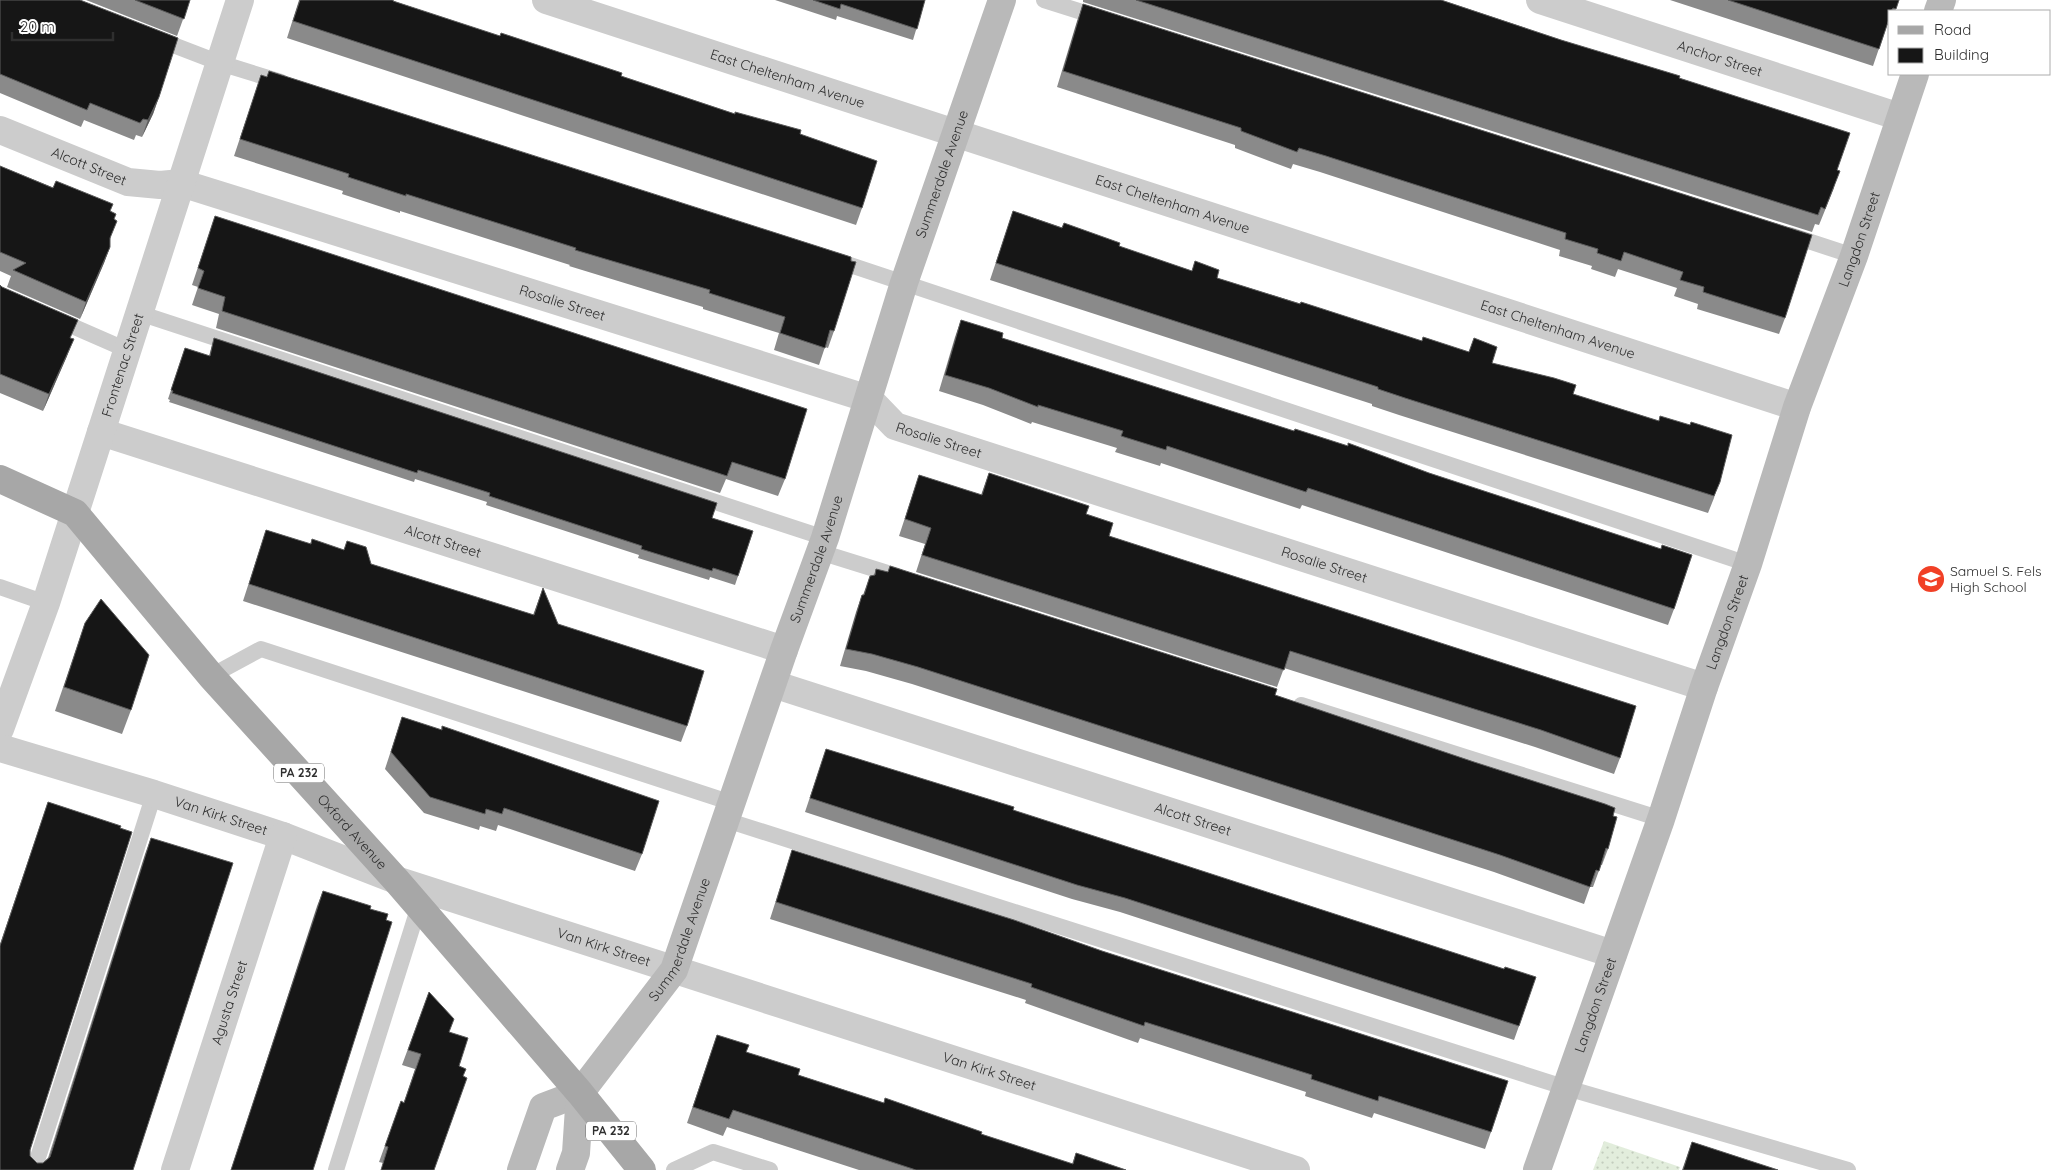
<svg xmlns="http://www.w3.org/2000/svg" width="2061" height="1170" font-family="Quicksand,sans-serif">
  <defs>
    <pattern id="grass-dots" width="8" height="8" patternUnits="userSpaceOnUse" patternTransform="scale(1.25)"><rect width="8" height="8" fill="#e2eddc"/><path d="M2 2h.1M6 6h.1" fill="none" stroke="#c2ccbd" stroke-width="1.8" stroke-linecap="round"/></pattern>
  </defs>
  <rect width="100%" height="100%" fill="#fff"/>
  <polygon fill="url(#grass-dots)" points="1604,1141 1680,1167 1679,1170 1593,1170"/>
  <g fill="none" stroke-linecap="round" stroke-linejoin="round">
    <g stroke="#ccc" stroke-width="16">
      <polyline points="1044,0 1101,18"/>
      <polyline points="155,38 220,63 281,82"/>
      <polyline points="1790,235 1854,256"/>
      <polyline points="835,260 1748,564"/>
      <polyline points="139,313 825,538"/>
      <polyline points="56,319 127,350"/>
      <polyline points="820,552 897,576"/>
      <polyline points="0,587 46,603"/>
      <polyline points="211,676 261,649 732,803"/>
      <polyline points="1301,705 1661,819"/>
      <polyline points="726,820 1567,1088 1848,1170"/>
      <polyline points="34,1170 154,794"/>
      <polyline points="336,1170 419,906"/>
      <polyline points="674,1170 713,1152 770,1170"/>
    </g>
    <g stroke="#ccc" stroke-width="28">
      <path id="s1" d="M 546,0 L 1797,407"/>
      <path id="s2" d="M 1540,0 L 1900,117"/>
      <path id="s3" d="M 0,130 L 128,182 L 160,185 L 181,183 L 869,399 L 895,426 L 1704,687"/>
      <path id="s4" d="M 101,432 L 784,650"/>
      <path id="s5" d="M 773,684 L 1613,954"/>
      <path id="s6" d="M 0,729 L 46,603 L 240,0"/>
      <path id="s7" d="M 0,748 L 154,794 L 283,836 L 396,880 L 1296,1170"/>
      <path id="s8" d="M 175,1170 L 283,836"/>
    </g>
    <g stroke="#b9b9b9" stroke-width="28">
      <polyline points="1938,11 1942,0"/>
      <path id="s9" d="M 521,1170 L 543,1107 L 580,1093 L 674,970 L 784,650 L 825,538 L 904,283 L 1002,0"/>
      <polyline points="570,1170 576,1153 580,1093"/>
      <path id="s10" d="M 1537,1170 L 1661,819 L 1704,687 L 1748,564 L 1797,407 L 1854,256 L 1915,74"/>
    </g>
    <path stroke="#a7a7a7" stroke-width="28" id="s11" d="M 0,479 L 75,513 L 211,676 L 396,880 L 580,1093 L 642,1170"/>
  </g>
  <g fill="#8a8a8a">
    <polygon points="0,0 159,97 153,114 142,137 136,135 134,140 84,120 81,127 0,93"/>
    <polygon points="86,0 190,0 177,36"/>
    <polygon points="299,0 394,0 393,1 735,114 800,134 862,208 856,225 287,38"/>
    <polygon points="775,0 925,0 913,40 837,16 836,20"/>
    <polygon points="1083,0 1441,0 1561,40 1679,78 1837,170 1834,188 1819,225 1815,224 1812,232 1083,2"/>
    <polygon points="1670,0 1899,0 1895,11 1890,11 1890,26 1887,25 1873,66"/>
    <polygon points="1083,4 1785,318 1779,334 1697,309 1698,304 1674,296 1677,288 1618,269 1615,277 1591,269 1592,266 1559,256 1560,250 1320,172 1293,164 1291,169 1235,148 1235,145 1057,87 1077,21"/>
    <polygon points="261,75 834,331 828,348 825,347 819,365 774,350 779,333 703,309 703,307 569,266 570,265 400,211 400,213 342,194 343,191 234,156"/>
    <polygon points="0,166 111,211 114,220 110,240 110,247 104,263 80,319 7,287 11,276 0,271"/>
    <polygon points="1013,211 1192,271 1195,261 1217,278 1422,341 1469,352 1474,338 1492,363 1573,394 1659,421 1732,435 1714,498 1708,513 1399,415 1372,406 1372,404 990,280"/>
    <polygon points="215,216 785,479 778,496 726,479 720,493 216,328 219,314 192,305 198,287 192,285"/>
    <polygon points="0,285 2,287 71,338 67,356 43,411 0,393"/>
    <polygon points="961,320 1002,338 1674,609 1668,625 1302,505 1300,509 1161,463 1160,466 1115,452 1117,448 1032,422 1031,424 983,405 939,391 955,337"/>
    <polygon points="214,338 712,518 753,531 735,585 710,577 709,580 638,558 639,555 486,505 487,502 415,479 414,482 169,402 170,400 168,399 185,348 209,356"/>
    <polygon points="989,473 1086,514 1109,536 1620,758 1614,774 1535,747 1284,668 1277,687 916,572 925,544 899,536 919,475 981,495"/>
    <polygon points="266,530 310,544 312,539 371,564 533,615 543,588 558,624 687,726 681,742 243,601"/>
    <polygon points="876,569 1275,695 1613,816 1608,849 1602,865 1601,865 1593,887 1590,887 1584,904 1494,872 912,684 866,671 840,666 856,612 862,595 863,595 870,576 874,575"/>
    <polygon points="85,623 131,710 122,734 55,711"/>
    <polygon points="402,717 441,730 442,726 642,854 635,871 498,825 496,831 480,826 479,830 424,813 385,769"/>
    <polygon points="826,749 1013,810 1519,1026 1514,1040 1120,912 1072,899 805,812"/>
    <polygon points="48,802 30,1156 37,1163 43,1163 48,1158 145,854 151,838 133,1170 0,1170 0,944"/>
    <polygon points="792,850 1491,1132 1485,1149 1374,1113 1372,1118 1305,1096 1306,1092 1140,1038 1138,1043 1025,1003 1026,1000 770,919"/>
    <polygon points="323,891 313,1170 231,1170 317,906"/>
    <polygon points="429,992 449,1032 459,1066 383,1163 379,1162 401,1101 404,1102 415,1069 402,1065"/>
    <polygon points="717,1035 746,1052 798,1075 1072,1164 1076,1153 1126,1170 859,1170 727,1127 723,1136 687,1123"/>
    <polygon points="1692,1142 1778,1170 1682,1170"/>
  </g>
  <g fill="#5c5c5c">
    <polygon points="159,97 153,114 142,137 148,120"/>
    <polygon points="110,247 104,263 80,319 86,302"/>
    <polygon points="74,339 67,356 43,411 49,394"/>
  </g>
  <g fill="#161616" stroke="#5c5c5c">
    <polygon points="0,0 80,0 178,38 159,97 148,120 143,119 140,123 90,103 87,110 0,74"/>
    <polygon points="135,0 190,0 184,19"/>
    <polygon points="300,0 393,0 393,1 500,36 501,33 622,73 621,76 735,114 735,112 801,130 800,134 877,161 862,208 293,21"/>
    <polygon points="813,0 925,0 917,29 841,4 840,9"/>
    <polygon points="1136,0 1441,0 1561,40 1680,76 1679,78 1850,133 1837,170 1840,171 1825,209 1821,207 1818,215"/>
    <polygon points="1728,0 1899,0 1896,9 1893,8 1891,11 1890,11 1890,16 1879,49"/>
    <polygon points="1083,4 1812,235 1785,318 1703,292 1704,287 1680,280 1683,272 1624,252 1621,261 1597,253 1598,249 1565,239 1566,233 1326,156 1299,148 1297,152 1241,131 1241,128 1063,71"/>
    <polygon points="269,71 851,257 851,261 856,262 834,331 830,330 825,348 780,333 785,317 709,293 710,290 575,250 576,248 406,194 406,196 348,177 349,174 240,139 261,75 267,77"/>
    <polygon points="0,166 53,188 56,181 113,204 110,211 116,214 114,219 117,221 110,238 110,247 86,302 13,270 26,263 0,252"/>
    <polygon points="1013,211 1062,228 1064,223 1120,243 1119,246 1192,271 1195,261 1219,270 1217,278 1300,304 1301,302 1422,341 1423,337 1469,352 1474,338 1497,347 1492,363 1554,378 1576,385 1573,394 1659,421 1660,416 1690,425 1691,422 1732,435 1720,482 1714,496 1405,398 1378,389 1378,387 996,263"/>
    <polygon points="215,216 807,409 785,479 732,462 727,476 222,311 225,297 198,288 204,271 198,268"/>
    <polygon points="0,285 2,287 78,320 70,338 74,339 49,394 0,374"/>
    <polygon points="961,320 1003,333 1002,338 1294,431 1295,429 1348,446 1348,443 1429,473 1661,549 1662,545 1692,555 1674,609 1308,488 1306,492 1167,446 1166,450 1121,436 1123,431 1038,405 1038,407 989,388 945,375"/>
    <polygon points="214,338 717,503 712,518 753,531 738,576 713,568 712,571 641,549 642,546 489,496 490,493 418,470 417,473 172,393 173,391 171,390 185,348 210,356"/>
    <polygon points="989,473 1089,506 1086,514 1113,523 1109,536 1636,706 1620,758 1541,730 1290,651 1284,670 922,555 931,528 905,519 919,475 982,495"/>
    <polygon points="266,530 311,544 312,539 344,550 347,541 366,547 371,564 534,615 543,588 558,624 704,671 687,726 249,584"/>
    <polygon points="890,566 1277,689 1275,695 1474,762 1605,804 1615,808 1613,816 1617,817 1608,849 1606,848 1599,871 1596,870 1590,887 1500,855 918,667 872,654 846,649 862,595 864,595 870,576 875,575 876,569 888,572"/>
    <polygon points="101,599 149,655 131,710 64,687 85,623"/>
    <polygon points="402,717 442,730 442,726 659,801 642,854 504,808 502,814 486,809 485,814 430,797 391,752"/>
    <polygon points="826,749 1014,807 1013,810 1156,856 1504,969 1505,967 1536,977 1519,1026 1125,898 1077,885 810,798"/>
    <polygon points="48,802 121,826 120,828 132,832 30,1150 30,1156 37,1163 43,1163 50,1157 151,838 233,863 133,1170 0,1170 0,946"/>
    <polygon points="792,850 1014,920 1102,951 1508,1081 1491,1132 1379,1096 1378,1101 1311,1079 1312,1075 1145,1022 1144,1026 1031,987 1032,984 776,902"/>
    <polygon points="323,891 371,906 370,909 388,914 386,920 392,922 313,1170 231,1170"/>
    <polygon points="429,992 454,1019 449,1032 468,1038 459,1066 466,1069 463,1076 467,1078 434,1170 381,1170 388,1147 385,1146 401,1101 404,1103 421,1054 408,1050"/>
    <polygon points="717,1035 749,1045 746,1052 800,1069 798,1075 884,1103 885,1098 982,1132 981,1134 1073,1164 1076,1153 1126,1170 916,1170 733,1110 729,1119 693,1107"/>
    <polygon points="1692,1142 1778,1170 1683,1170"/>
  </g>
  <defs>
    <symbol id="school-disc" viewBox="-11 -11 22 22"><circle r="9.5" fill="#f14026" stroke="#fff"/><path d="M0-5L7-2L0 1L-7-2ZM-4 1L0 2.5L4 1V4Q0 6-4 4Z" fill="#fff"/></symbol>
  </defs>
  <g fill-rule="evenodd">
    <use href="#school-disc" x="1915" y="563" width="32" height="32"/>
  </g>
  <g text-anchor="middle" stroke-width="5" stroke-linejoin="round" paint-order="stroke">
    <g fill="#fff" stroke="#6d6d6d" stroke-width="1">
      <rect x="274" y="763.5" width="50" height="19" rx="4"/>
      <rect x="586" y="1121.5" width="50" height="19" rx="4"/>
    </g>
    <g font-size="12" font-weight="bold" fill="#2f2f2f">
      <text x="299" y="777">PA 232</text>
      <text x="611" y="1135">PA 232</text>
    </g>
    <g font-size="14" fill="#2f2f2f" stroke="#fff">
      <text dy="5" stroke="none"><textPath href="#s2" startOffset="189">Anchor Street</textPath></text>
      <text dy="5" stroke="none"><textPath href="#s1" startOffset="254">East Cheltenham Avenue</textPath></text>
      <text dy="5" stroke="none"><textPath href="#s3" startOffset="96">Alcott Street</textPath></text>
      <text dy="5" stroke="none"><textPath href="#s9" startOffset="1101">Summerdale Avenue</textPath></text>
      <text dy="5" stroke="none"><textPath href="#s1" startOffset="659">East Cheltenham Avenue</textPath></text>
      <text dy="5" stroke="none"><textPath href="#s10" startOffset="985">Langdon Street</textPath></text>
      <text dy="5" stroke="none"><textPath href="#s3" startOffset="591">Rosalie Street</textPath></text>
      <text dy="5" stroke="none"><textPath href="#s1" startOffset="1064">East Cheltenham Avenue</textPath></text>
      <text dy="5" stroke="none"><textPath href="#s6" startOffset="384">Frontenac Street</textPath></text>
      <text dy="5" stroke="none"><textPath href="#s3" startOffset="996">Rosalie Street</textPath></text>
      <text dy="5" stroke="none"><textPath href="#s4" startOffset="359">Alcott Street</textPath></text>
      <text dy="5" stroke="none"><textPath href="#s9" startOffset="696">Summerdale Avenue</textPath></text>
      <text dy="5" stroke="none"><textPath href="#s3" startOffset="1401">Rosalie Street</textPath></text>
      <text dy="5" stroke="none"><textPath href="#s10" startOffset="580">Langdon Street</textPath></text>
      <text dy="5" stroke="none"><textPath href="#s7" startOffset="231">Van Kirk Street</textPath></text>
      <text dy="5" stroke="none"><textPath href="#s5" startOffset="441">Alcott Street</textPath></text>
      <text dy="5" stroke="none"><textPath href="#s11" startOffset="505">Oxford Avenue</textPath></text>
      <text dy="5" stroke="none"><textPath href="#s9" startOffset="291">Summerdale Avenue</textPath></text>
      <text dy="5" stroke="none"><textPath href="#s7" startOffset="636">Van Kirk Street</textPath></text>
      <text dy="5" stroke="none"><textPath href="#s8" startOffset="176">Agusta Street</textPath></text>
      <text dy="5" stroke="none"><textPath href="#s10" startOffset="175">Langdon Street</textPath></text>
      <text dy="5" stroke="none"><textPath href="#s7" startOffset="1041">Van Kirk Street</textPath></text>
    </g>
    <g font-size="14" fill="#2f2f2f" stroke="#fff" text-anchor="start">
      <text x="1950" y="576">Samuel S. Fels<tspan x="1950" dy="16">High School</tspan></text>
    </g>
  </g>
  <rect x="1888" y="10" width="162" height="65" fill="#ffffff" stroke="#acacac"/>
  <rect x="1898" y="26" width="25" height="8" fill="#a7a7a7" stroke="#acacac"/>
  <text x="1934" y="35" font-size="15" fill="#2f2f2f">Road</text>
  <rect x="1898" y="48" width="25" height="15" fill="#161616" stroke="#acacac"/>
  <text x="1934" y="60" font-size="15" fill="#2f2f2f">Building</text>
  <path d="M12 32v8h101v-8" fill="none" stroke="#2f2f2f" stroke-width="2.5"/>
  <text x="20" y="32" font-size="15" fill="#2f2f2f" stroke="#ffffff" stroke-width="4" paint-order="stroke">20 m</text>
</svg>
